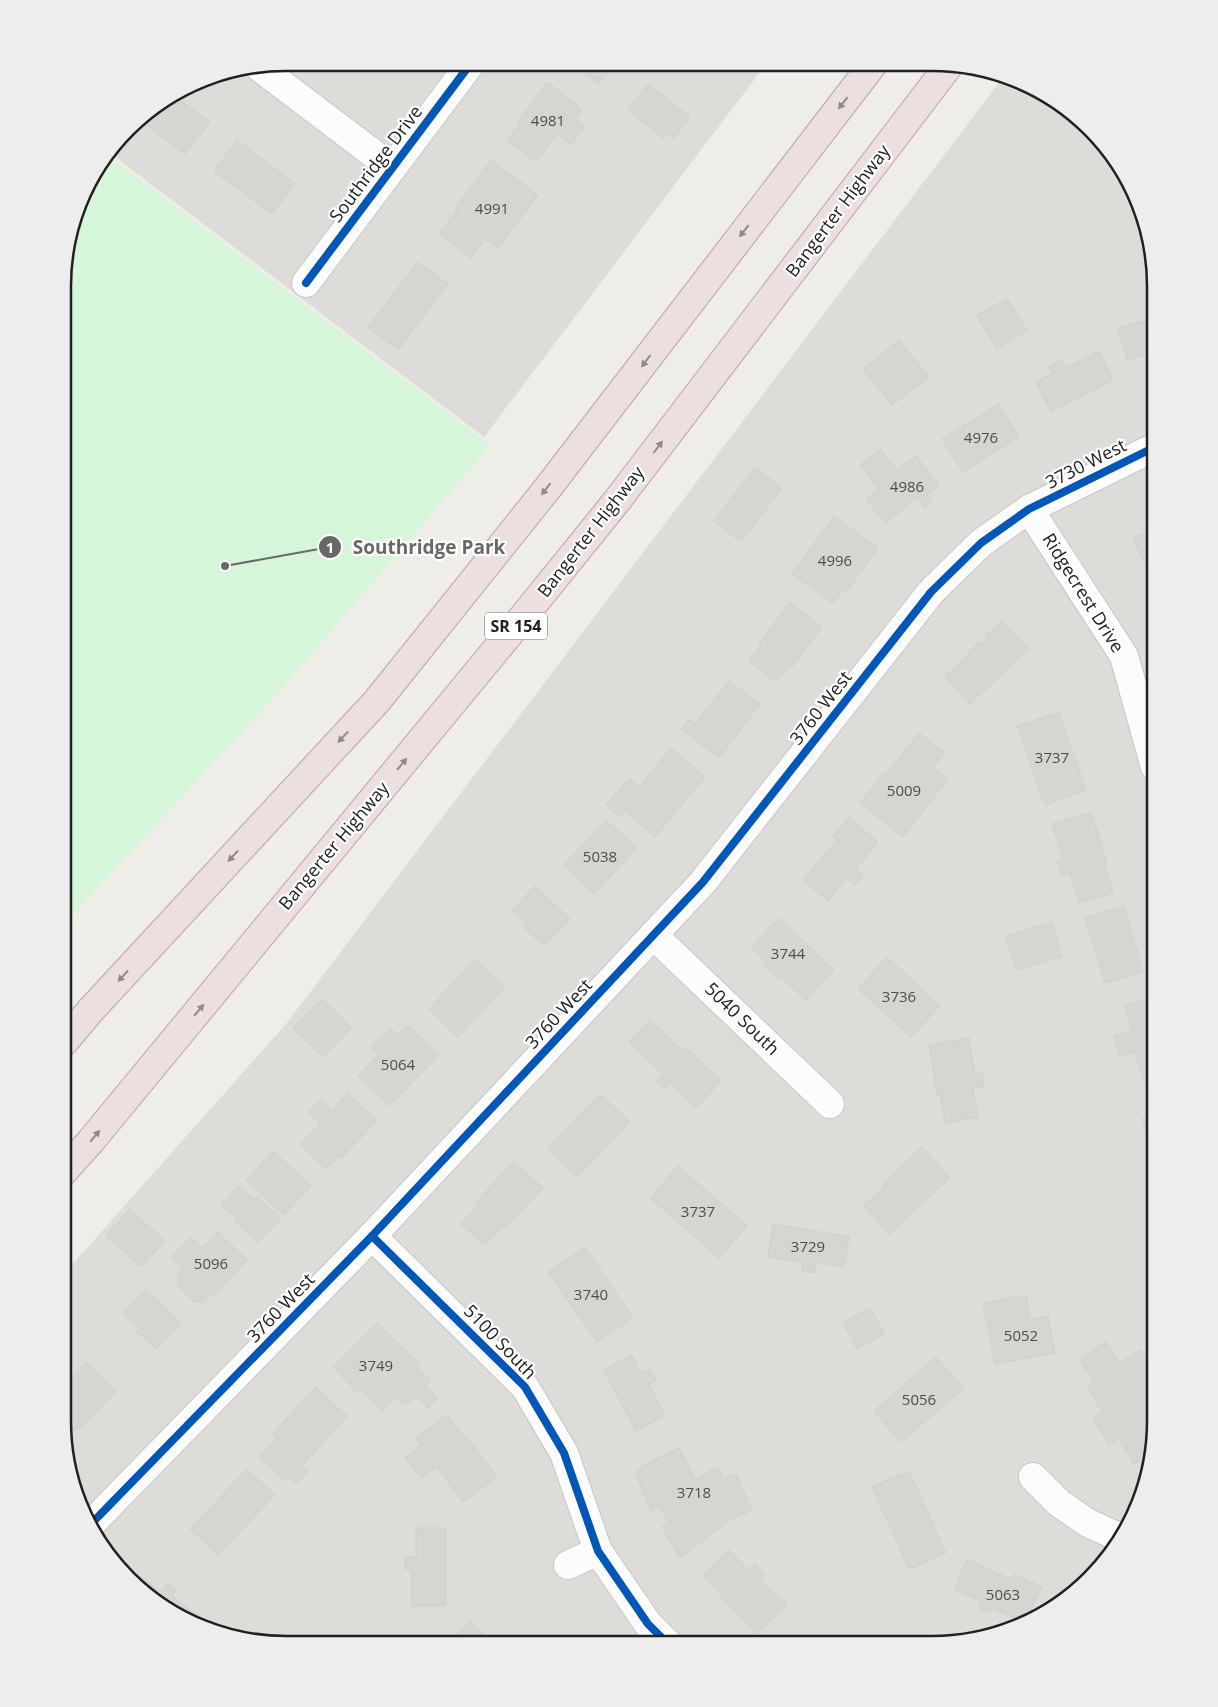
<svg xmlns="http://www.w3.org/2000/svg" width="1218" height="1707" font-family="'Open Sans',sans-serif">
  <rect width="100%" height="100%" fill="#eeede8"/>
  <g fill="#dddcd9">
    <polygon points="286,63 766,64 484,437 110,153 139,118 214,74"/>
    <polygon points="1004,76 1017,79 1068,109 1133,188 1155,286 1155,1436 1144,1493 1118,1545 1079,1589 1030,1622 932,1644 257,1643 201,1628 150,1598 85,1519 63,1421 63,1275 286,1024"/>
  </g>
  <polygon fill="#d5f6d8" points="108,156 490,445 284,686 63,925 64,257 92,175"/>
  <g fill="#d6d5d1" stroke="#d2cfc9">
    <polygon points="379,63 390,63 386,68"/>
    <polygon points="570,63 614,63 599,84"/>
    <polygon points="621,63 633,64 629,69"/>
    <polygon points="547,82 582,109 575,119 585,126 571,145 557,134 536,162 507,140 519,125 517,123"/>
    <polygon points="648,84 690,117 674,138 667,132 663,138 628,110"/>
    <polygon points="176,97 210,122 185,154 138,119"/>
    <polygon points="237,140 295,184 272,214 214,171"/>
    <polygon points="491,160 538,195 498,248 485,239 471,258 439,234 457,210 455,208"/>
    <polygon points="418,262 448,284 398,350 368,327"/>
    <polygon points="1007,298 1027,331 997,349 977,316"/>
    <polygon points="1155,318 1155,352 1127,360 1118,328"/>
    <polygon points="899,340 929,377 892,405 863,369"/>
    <polygon points="1099,351 1113,380 1051,412 1036,382 1053,373 1049,366 1062,360 1066,368"/>
    <polygon points="999,404 1019,437 963,472 942,439"/>
    <polygon points="880,449 897,470 916,456 939,485 927,495 932,502 925,508 917,498 885,523 866,499 879,489 860,465"/>
    <polygon points="755,467 782,488 741,542 714,521"/>
    <polygon points="834,516 878,548 847,591 844,589 833,603 792,574"/>
    <polygon points="1155,528 1155,586 1133,538"/>
    <polygon points="790,602 822,627 792,667 789,665 776,682 749,661 761,645 759,644"/>
    <polygon points="1002,621 1029,649 970,704 945,677 968,655 967,654 979,642 981,644 987,638 985,636"/>
    <polygon points="729,681 760,704 719,758 681,729 689,720 695,724"/>
    <polygon points="1059,712 1086,790 1045,805 1017,726"/>
    <polygon points="919,733 945,753 933,767 948,779 903,837 860,803 884,773 886,774"/>
    <polygon points="671,748 705,777 655,837 625,811 620,817 606,805 629,778 639,787"/>
    <polygon points="1091,812 1107,863 1104,863 1113,893 1079,903 1070,873 1062,876 1057,861 1063,859 1052,824"/>
    <polygon points="849,817 878,842 856,869 863,875 855,885 847,878 828,901 803,880 837,840 833,836"/>
    <polygon points="606,820 637,848 594,894 564,865"/>
    <polygon points="535,886 570,919 544,946 525,928 527,925 512,910"/>
    <polygon points="1124,906 1143,972 1105,983 1085,918"/>
    <polygon points="779,918 834,970 806,1000 782,978 780,980 763,963 766,961 751,947"/>
    <polygon points="1052,922 1062,957 1016,970 1006,936"/>
    <polygon points="887,957 940,1006 911,1037 858,989"/>
    <polygon points="475,959 505,987 458,1037 429,1009"/>
    <polygon points="1155,996 1155,1079 1144,1082 1135,1052 1120,1057 1114,1036 1132,1031 1124,1006"/>
    <polygon points="322,999 352,1028 323,1057 293,1028"/>
    <polygon points="650,1020 683,1051 686,1047 721,1081 696,1108 670,1083 664,1089 656,1081 663,1074 629,1042"/>
    <polygon points="408,1025 439,1055 389,1106 358,1076 378,1055 371,1047 390,1028 398,1035"/>
    <polygon points="969,1038 975,1074 982,1072 984,1087 973,1088 978,1117 945,1123 940,1095 937,1095 929,1045"/>
    <polygon points="348,1093 377,1121 340,1159 338,1157 326,1169 300,1144 320,1124 308,1112 321,1099 332,1110"/>
    <polygon points="600,1094 630,1122 577,1177 548,1148"/>
    <polygon points="1155,1115 1155,1161 1142,1119"/>
    <polygon points="922,1147 950,1177 890,1234 863,1206 885,1186 883,1184"/>
    <polygon points="273,1151 311,1186 284,1215 246,1180"/>
    <polygon points="514,1161 543,1188 505,1228 503,1226 485,1245 461,1224 479,1205 476,1202"/>
    <polygon points="678,1166 747,1226 719,1258 650,1198"/>
    <polygon points="239,1186 255,1200 257,1197 281,1219 258,1242 234,1220 236,1218 221,1205"/>
    <polygon points="130,1209 165,1241 141,1267 106,1235"/>
    <polygon points="773,1224 849,1237 844,1267 816,1262 815,1273 802,1271 803,1262 768,1257"/>
    <polygon points="1155,1227 1155,1245 1150,1228"/>
    <polygon points="218,1232 247,1260 214,1296 212,1294 204,1302 194,1302 178,1286 178,1274 183,1269 171,1257 191,1237 203,1248"/>
    <polygon points="585,1247 633,1318 597,1342 548,1272"/>
    <polygon points="146,1289 181,1323 156,1349 136,1331 139,1328 123,1313"/>
    <polygon points="1026,1295 1030,1319 1048,1316 1055,1353 995,1364 983,1303"/>
    <polygon points="870,1308 884,1334 857,1349 843,1323"/>
    <polygon points="377,1323 420,1365 417,1368 431,1381 426,1386 438,1398 428,1408 416,1396 405,1406 395,1397 382,1411 360,1389 357,1392 333,1367"/>
    <polygon points="1106,1342 1120,1363 1141,1350 1155,1372 1155,1377 1152,1379 1155,1385 1155,1436 1152,1453 1134,1464 1119,1439 1109,1445 1093,1418 1102,1412 1087,1387 1094,1382 1079,1359"/>
    <polygon points="632,1355 641,1373 650,1369 656,1380 649,1384 665,1415 636,1431 604,1370"/>
    <polygon points="936,1357 964,1388 901,1442 874,1411"/>
    <polygon points="86,1362 116,1391 82,1427 66,1434 63,1421 63,1384 64,1385"/>
    <polygon points="316,1387 347,1416 302,1466 308,1471 296,1484 289,1477 285,1481 259,1457 277,1438 273,1433"/>
    <polygon points="447,1415 465,1438 467,1437 497,1477 463,1502 437,1467 421,1478 405,1458 421,1445 415,1438"/>
    <polygon points="679,1448 695,1479 717,1467 724,1479 736,1474 752,1510 730,1520 680,1558 662,1527 668,1522 660,1507 651,1511 635,1472 642,1469 641,1467"/>
    <polygon points="247,1469 275,1495 218,1555 190,1529"/>
    <polygon points="909,1471 946,1553 909,1569 872,1487"/>
    <polygon points="416,1528 446,1528 446,1606 412,1606 412,1569 405,1569 405,1557 416,1557"/>
    <polygon points="729,1550 749,1570 755,1564 765,1575 760,1579 787,1605 757,1634 720,1596 722,1594 703,1575"/>
    <polygon points="967,1559 1012,1580 1015,1574 1042,1587 1025,1623 992,1608 989,1613 979,1609 982,1602 954,1589"/>
    <polygon points="137,1574 161,1592 168,1583 177,1590 172,1596 203,1619 197,1625 150,1598 134,1578"/>
    <polygon points="469,1621 494,1643 449,1643"/>
    <polygon points="242,1632 255,1642 238,1638"/>
    <polygon points="817,1635 829,1644 809,1644"/>
  </g>
  <g fill="none" stroke-linecap="round" stroke-linejoin="round">
    <defs>
      <g id="minor">
        <polyline points="259,67 391,167"/>
        <polyline points="306,283 471,63"/>
        <polyline points="1029,509 1124,656 1155,767"/>
        <polyline points="653,935 830,1104"/>
        <polyline points="372,1236 525,1387 564,1453 598,1551 648,1624 668,1644"/>
        <polyline points="1033,1477 1059,1503 1088,1523 1121,1538"/>
        <polyline points="90,1525 372,1236 703,882 931,592 981,543 1029,509 1155,447"/>
        <polyline points="568,1565 598,1551"/>
      </g>
      <g id="motorway">
        <polyline points="63,1043 90,1011 377,701 547,489 873,64"/>
        <polyline points="63,1172 90,1142 519,622 616,502 950,64"/>
      </g>
    </defs>
    <use href="#minor" stroke="#c7c6c4" stroke-width="30"/>
    <use href="#motorway" stroke="#c59ea5" stroke-width="30"/>
    <use href="#minor" stroke="#fcfcfc" stroke-width="28"/>
    <use href="#motorway" stroke="#ebdfe0" stroke-width="28"/>
    <defs>
      <g id="cycleway">
        <polyline points="306,283 471,63"/>
        <polyline points="372,1236 525,1387 564,1453 598,1551 648,1624 668,1644"/>
        <polyline points="90,1525 372,1236 703,882 931,592 981,543 1029,509 1155,447"/>
      </g>
    </defs>
    <use href="#cycleway" stroke="#fff" stroke-width="11"/>
    <use href="#cycleway" stroke="#0057b8" stroke-width="8"/>
  </g>
  <defs><path id="oneway-solid" d="M-6-.8H1V-3.2L6.5 0L1 3.2V.8H-6Z" transform="scale(1.25)"/></defs>
  <g fill="#90898a">
    <use href="#oneway-solid" transform="translate(843 103) rotate(128)"/>
    <use href="#oneway-solid" transform="translate(744 231) rotate(128)"/>
    <use href="#oneway-solid" transform="translate(646 361) rotate(127)"/>
    <use href="#oneway-solid" transform="translate(658 447) rotate(-53)"/>
    <use href="#oneway-solid" transform="translate(546 489) rotate(128)"/>
    <use href="#oneway-solid" transform="translate(343 737) rotate(133)"/>
    <use href="#oneway-solid" transform="translate(402 764) rotate(-50)"/>
    <use href="#oneway-solid" transform="translate(233 856) rotate(133)"/>
    <use href="#oneway-solid" transform="translate(123 976) rotate(133)"/>
    <use href="#oneway-solid" transform="translate(199 1010) rotate(-50)"/>
    <use href="#oneway-solid" transform="translate(95 1136) rotate(-50)"/>
  </g>
  <g text-anchor="middle" stroke-width="4.5" stroke-linejoin="round" paint-order="stroke">
    <g font-size="15" fill="#4e4d4c">
      <text x="548" y="126">4981</text>
      <text x="492" y="214">4991</text>
      <text x="981" y="443">4976</text>
      <text x="907" y="492">4986</text>
      <text x="835" y="566">4996</text>
      <text x="1052" y="763">3737</text>
      <text x="904" y="796">5009</text>
      <text x="600" y="862">5038</text>
      <text x="788" y="959">3744</text>
      <text x="899" y="1002">3736</text>
      <text x="398" y="1070">5064</text>
      <text x="698" y="1217">3737</text>
      <text x="808" y="1252">3729</text>
      <text x="211" y="1269">5096</text>
      <text x="591" y="1300">3740</text>
      <text x="1021" y="1341">5052</text>
      <text x="376" y="1371">3749</text>
      <text x="919" y="1405">5056</text>
      <text x="694" y="1498">3718</text>
      <text x="1003" y="1600">5063</text>
    </g>
    <rect fill="#fff" stroke="#636363" stroke-width="1" x="485" y="612.5" width="62" height="27" rx="4"/>
    <g font-size="16" font-weight="bold" fill="#202020">
      <text x="516" y="632">SR 154</text>
    </g>
    <g font-size="18" fill="#202020" stroke="#fff">
      <text transform="translate(376 164) rotate(-53)" y="6">Southridge Drive</text>
      <text transform="translate(838 211) rotate(-53)" y="6">Bangerter Highway</text>
      <text transform="translate(1086 464) rotate(-27)" y="6">3730 West</text>
      <text transform="translate(591 532) rotate(-52)" y="6">Bangerter Highway</text>
      <text transform="translate(1083 593) rotate(58)" y="6">Ridgecrest Drive</text>
      <text transform="translate(821 708) rotate(-52)" y="6">3760 West</text>
      <text transform="translate(334 846) rotate(-50)" y="6">Bangerter Highway</text>
      <text transform="translate(559 1014) rotate(-47)" y="6">3760 West</text>
      <text transform="translate(742 1019) rotate(44)" y="6">5040 South</text>
      <text transform="translate(281 1308) rotate(-46)" y="6">3760 West</text>
      <text transform="translate(500 1342) rotate(46)" y="6">5100 South</text>
    </g>
  </g>
  <path d="M0 0H1218V1707H0ZM286 71H932A215 215 0 0 1 1147 286V1421A215 215 0 0 1 932 1636H286A215 215 0 0 1 71 1421V286A215 215 0 0 1 286 71Z" fill="#ededed" fill-rule="evenodd"/>
  <path fill="none" stroke="#202020" stroke-width="2.5" d="M286 71H932A215 215 0 0 1 1147 286V1421A215 215 0 0 1 932 1636H286A215 215 0 0 1 71 1421V286A215 215 0 0 1 286 71Z"/>
  <path fill="none" stroke="#686866" stroke-width="2" d="M225 566L330 547"/>
  <g fill="#686866" stroke="#fff" stroke-width="2">
    <circle cx="225" cy="566" r="5"/>
    <circle cx="330" cy="547" r="12"/>
  </g>
  <g font-size="15" text-anchor="middle" font-weight="bold" fill="#fff">
    <text x="330" y="553">1</text>
  </g>
  <g font-size="19" text-anchor="middle" font-weight="bold" fill="#686866" stroke="#fff" stroke-width="4.5" stroke-linejoin="round" paint-order="stroke">
    <text x="429" y="554">Southridge Park</text>
  </g>
</svg>
